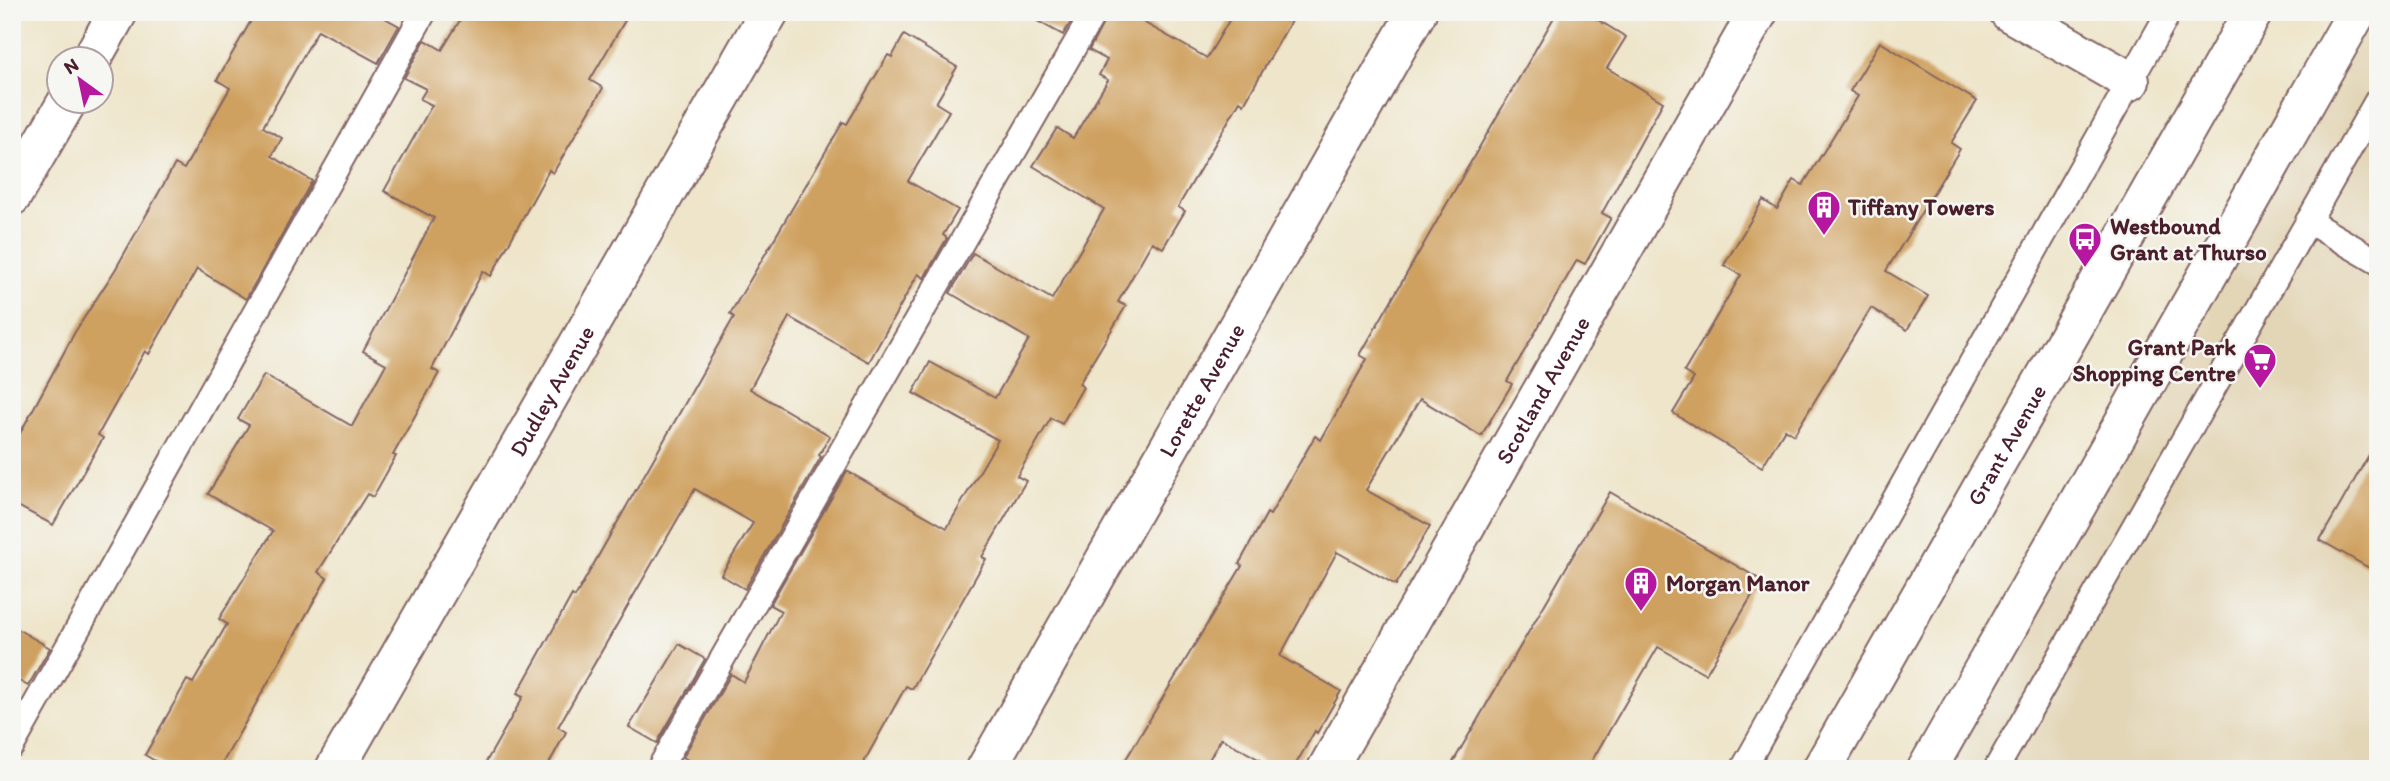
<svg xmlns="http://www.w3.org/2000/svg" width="2390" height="781" font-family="Itim,sans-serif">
  <rect width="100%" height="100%" fill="#f6f6f2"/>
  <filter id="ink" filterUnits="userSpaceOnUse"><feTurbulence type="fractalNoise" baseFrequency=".0143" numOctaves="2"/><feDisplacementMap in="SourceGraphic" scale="14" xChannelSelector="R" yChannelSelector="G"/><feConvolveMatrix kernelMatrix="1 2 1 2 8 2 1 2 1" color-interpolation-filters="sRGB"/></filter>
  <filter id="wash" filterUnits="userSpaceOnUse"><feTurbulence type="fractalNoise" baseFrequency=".00686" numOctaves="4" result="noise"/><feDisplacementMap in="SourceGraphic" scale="28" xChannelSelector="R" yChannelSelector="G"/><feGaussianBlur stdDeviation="1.57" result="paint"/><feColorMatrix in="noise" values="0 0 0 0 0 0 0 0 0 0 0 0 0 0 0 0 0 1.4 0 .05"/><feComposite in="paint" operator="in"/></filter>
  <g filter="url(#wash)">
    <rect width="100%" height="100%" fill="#eee5ca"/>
    <polygon fill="#e3d6b7" points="2357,12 2378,12 2378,769 1927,769"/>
    <g id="blocks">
      <g fill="#cfa161">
        <polygon points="256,12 374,12 399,26 378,63 318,30 263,127 282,138 272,156 312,181 246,299 197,269 149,354 145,351 98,435 103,438 53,525 12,503 12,448 75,332 115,270 175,164 184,169 230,88 217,80"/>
        <polygon points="465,12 630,12 590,80 603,88 553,173 549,170 491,276 483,271 432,369 439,373 393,455 396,456 373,497 367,494 318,572 327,578 219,769 169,769 145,755 187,680 193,683 227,624 219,619 273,531 208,494 249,425 238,419 264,375 352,426 386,364 363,351 434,218 384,191 432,105 420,99 426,89 404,78 425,40 442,50"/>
        <polygon points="1021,12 1077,12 1063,35"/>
        <polygon points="1109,12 1125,12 1207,58 1234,12 1296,12 1244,104 1240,101 1178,207 1185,211 1163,248 1152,242 1118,302 1126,306 1079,384 1083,387 1062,424 1051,418 1017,476 1026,481 982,557 986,559 912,689 906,686 860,769 703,769 683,757 731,674 744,682 781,611 770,605 847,471 947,528 998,440 913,393 930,362 995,398 1029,339 950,293 973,253 1052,299 1104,209 1033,166 1057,128 1073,138 1108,80 1099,75 1107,60 1089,50"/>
        <polygon points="1557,12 1585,12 1626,37 1607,68 1663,102 1602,213 1611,218 1585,264 1577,260 1507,381 1512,384 1481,436 1420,399 1366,490 1430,526 1396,585 1337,552 1280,656 1341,691 1317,733 1315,731 1293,769 1276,769 1221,738 1204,769 1120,769 1242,566 1239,564 1267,513 1270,515 1315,436 1321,440 1367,359 1360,355"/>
        <polygon points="904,35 957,67 936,103 949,111 908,181 958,210 943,235 947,238 924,278 918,274 869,362 789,317 750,389 830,436 819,455 821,457 745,589 721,575 753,523 695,489 558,727 566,732 546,769 482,769 523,697 517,694 550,635 572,595 575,597 734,317 730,314 843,122 847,124 888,55 892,57"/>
        <polygon points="1880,42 1977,101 1951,143 1960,149 1886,271 1928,296 1907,330 1871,308 1794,435 1785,429 1762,467 1673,413 1694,378 1684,372 1741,275 1724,265 1763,200 1777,209 1794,180 1803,185 1858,96 1850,91"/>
        <polygon points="2378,439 2378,573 2320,540"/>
        <polygon points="1610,492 1761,580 1706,674 1658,647 1587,769 1449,769"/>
        <polygon points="12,626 50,648 28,686 12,677"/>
        <polygon points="679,644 705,659 657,743 629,727"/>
      </g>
    </g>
  </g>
  <g filter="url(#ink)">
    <use href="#blocks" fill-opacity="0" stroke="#836463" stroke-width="2"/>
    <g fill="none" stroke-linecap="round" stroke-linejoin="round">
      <defs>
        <g id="service">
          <polyline points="2308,221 2378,262"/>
          <polyline points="12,746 424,12"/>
          <polyline points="659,769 1094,12"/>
          <polyline points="1743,769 2169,12"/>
          <polyline points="1996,769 2378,99"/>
        </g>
        <g id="minor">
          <polyline points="2009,12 2130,81"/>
          <polyline points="91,60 118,12"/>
          <polyline points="12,196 67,102"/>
          <path id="s1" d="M 335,769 L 769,12"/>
          <path id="s2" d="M 986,769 L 1417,12"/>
          <path id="s3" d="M 1327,769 L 1758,12"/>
        </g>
        <g id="secondary">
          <path id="s4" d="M 1822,769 L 2253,12"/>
          <polyline points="1927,769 2357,12"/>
        </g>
      </defs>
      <use href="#service" stroke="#836463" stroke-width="28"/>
      <use href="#minor" stroke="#836463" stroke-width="42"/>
      <use href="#secondary" stroke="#836463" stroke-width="42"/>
      <use href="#service" stroke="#fff" stroke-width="24"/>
      <use href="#minor" stroke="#fff" stroke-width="38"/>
      <use href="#secondary" stroke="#fff" stroke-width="38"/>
    </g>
  </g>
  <defs>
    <symbol id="building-pin" viewBox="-11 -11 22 30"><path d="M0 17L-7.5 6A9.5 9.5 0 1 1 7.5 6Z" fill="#b5179e" stroke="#f6f6f2"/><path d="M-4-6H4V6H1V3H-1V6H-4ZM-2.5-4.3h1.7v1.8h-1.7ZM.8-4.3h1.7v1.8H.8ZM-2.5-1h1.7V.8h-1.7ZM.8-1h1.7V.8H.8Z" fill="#fff"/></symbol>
    <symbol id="bus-pin" viewBox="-11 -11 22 30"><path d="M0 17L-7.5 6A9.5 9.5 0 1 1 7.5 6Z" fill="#b5179e" stroke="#f6f6f2"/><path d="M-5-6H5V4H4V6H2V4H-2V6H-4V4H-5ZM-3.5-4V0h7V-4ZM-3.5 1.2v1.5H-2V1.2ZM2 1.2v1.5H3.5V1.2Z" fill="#fff"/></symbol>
    <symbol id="supermarket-pin" viewBox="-11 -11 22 30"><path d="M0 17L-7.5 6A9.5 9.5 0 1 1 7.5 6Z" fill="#b5179e" stroke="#f6f6f2"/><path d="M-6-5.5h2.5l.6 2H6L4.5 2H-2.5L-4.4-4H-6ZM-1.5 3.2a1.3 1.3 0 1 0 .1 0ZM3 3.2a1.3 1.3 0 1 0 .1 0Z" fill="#fff"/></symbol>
  </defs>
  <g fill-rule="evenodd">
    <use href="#building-pin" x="1805" y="188" width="38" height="52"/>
    <use href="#bus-pin" x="2066" y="220" width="38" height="52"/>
    <use href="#supermarket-pin" x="2241" y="341" width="38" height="52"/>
    <use href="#building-pin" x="1622" y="564" width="38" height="52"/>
  </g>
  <g text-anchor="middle" stroke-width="5" stroke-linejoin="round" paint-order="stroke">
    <g font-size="23" font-weight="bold" fill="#4a1f2b" stroke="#f6f6f2" text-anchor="start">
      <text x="1848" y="215">Tiffany Towers</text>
      <text x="2110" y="234">Westbound<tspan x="2110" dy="26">Grant at Thurso</tspan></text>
      <text x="2236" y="355" text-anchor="end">Grant Park<tspan x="2236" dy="26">Shopping Centre</tspan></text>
      <text x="1666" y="591">Morgan Manor</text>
    </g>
    <g font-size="23" fill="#4a1f2b" stroke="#f6f6f2">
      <text dy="8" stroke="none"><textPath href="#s1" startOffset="436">Dudley Avenue</textPath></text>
      <text dy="8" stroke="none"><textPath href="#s2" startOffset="436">Lorette Avenue</textPath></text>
      <text dy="8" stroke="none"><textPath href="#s3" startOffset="436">Scotland Avenue</textPath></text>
      <text dy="8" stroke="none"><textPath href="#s4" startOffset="373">Grant Avenue</textPath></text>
    </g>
  </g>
  <rect width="2390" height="781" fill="none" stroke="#f6f6f2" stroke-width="42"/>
  <g transform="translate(80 80) rotate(327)"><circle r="33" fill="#f6f6f2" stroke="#b1a0a2" stroke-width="2"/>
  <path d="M0-5L12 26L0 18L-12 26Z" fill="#b5179e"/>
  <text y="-10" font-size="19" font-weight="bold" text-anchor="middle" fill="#4a1f2b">N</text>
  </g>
</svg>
